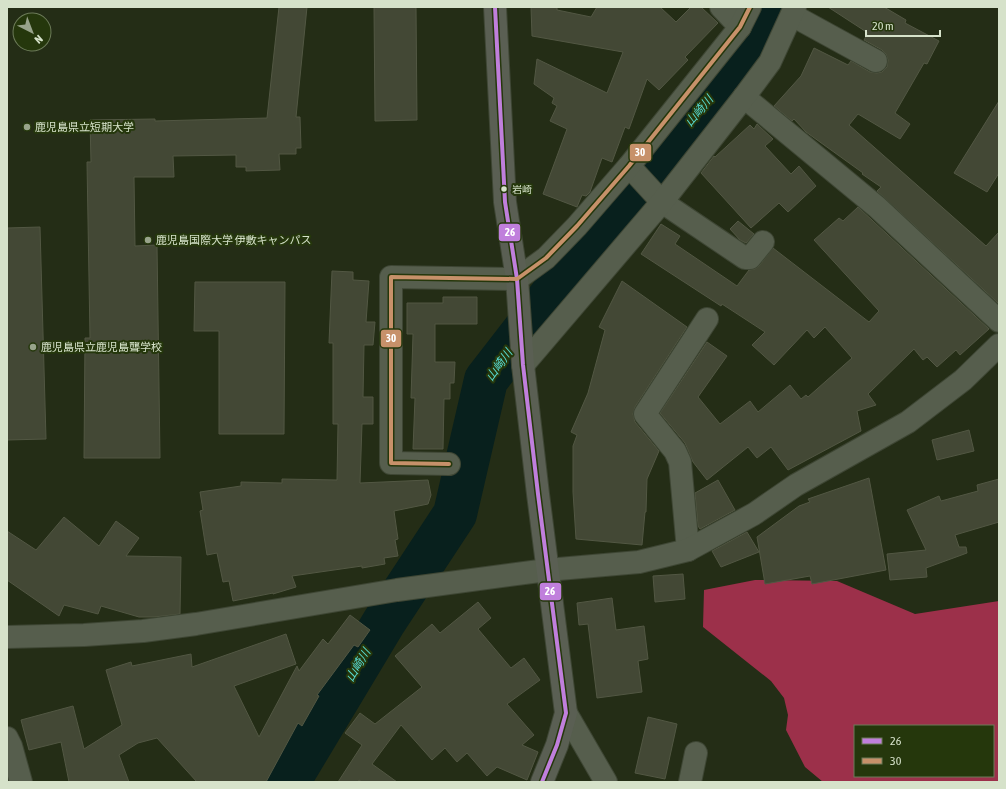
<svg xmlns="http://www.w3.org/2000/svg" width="1006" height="789" font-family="'Asap Condensed','Noto Sans JP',sans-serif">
  <rect width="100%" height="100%" fill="#242d16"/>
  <path fill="#9c304a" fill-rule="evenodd" d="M 755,580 L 837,581 L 915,614 L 999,601 L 999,782 L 823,782 L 805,767 L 786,730 L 788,715 L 784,698 L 771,681 L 703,627 L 704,590 ZM 855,726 L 993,726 L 993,776 L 855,776 Z"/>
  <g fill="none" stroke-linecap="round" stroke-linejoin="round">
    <polyline stroke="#08201d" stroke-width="44" points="288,782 384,622 455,514 486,380 622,204 751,49 765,7"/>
  </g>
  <g fill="#434835" stroke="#525743">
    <polygon points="279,7 307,7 296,117 300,117 301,148 296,148 296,154 279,154 280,170 246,171 246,167 236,167 236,155 173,156 174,177 134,177 135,246 157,245 160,458 84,458 85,338 90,338 87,162 91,162 90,120 155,119 155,121 267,118"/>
    <polygon points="374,7 416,7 417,120 375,121"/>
    <polygon points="531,7 557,7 557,10 591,17 597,7 660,7 676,22 691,7 701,7 718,23 685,57 688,60 659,90 647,79 629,129 625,127 612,162 602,158 590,192 586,196 582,195 577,207 543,194 567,129 550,121 557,106 552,103 554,98 534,84 537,59 607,93 623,52 532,36"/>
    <polygon points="828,7 884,7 906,20 905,23 939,41 927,64 924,63 895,113 910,124 900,139 858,114 849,125 986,246 999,232 999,304 877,191 881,187 862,174 863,173 806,132 794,119 792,121 774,106 801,76 814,48 848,65 851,61 870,72 877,73 882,72 887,67 888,60 886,54 882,50 864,40 868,33"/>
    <polygon points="999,101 999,173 987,192 954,173"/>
    <polygon points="757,124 773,139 765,146 791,174 799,166 816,186 788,212 779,203 751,228 701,173 714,156 715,157 750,125 754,129"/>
    <polygon points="858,207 989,329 960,355 956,350 937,367 927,357 923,360 914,349 868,394 876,405 857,411 861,431 788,470 771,447 757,458 748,447 707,480 693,462 685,443 660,413 707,342 727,356 698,397 720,424 750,401 758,412 790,385 801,399 806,395 808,397 852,358 825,327 814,338 807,330 774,365 752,345 765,332 722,304 721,306 641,254 661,224 680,236 675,244 737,286 749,270 755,269 759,266 773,248 869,322 879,311 814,240 839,218 843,221"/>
    <polygon points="738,221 754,234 746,243 740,240 730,229"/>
    <polygon points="40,227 46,439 7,440 7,228"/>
    <polygon points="332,271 353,272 353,280 369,281 366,322 375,322 373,345 364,345 363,397 373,397 373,424 362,424 360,483 428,480 431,495 428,504 394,511 398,539 395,540 398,556 384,558 385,564 362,568 362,566 292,576 296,587 273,594 273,593 233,601 229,581 223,582 217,553 207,555 200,511 203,510 200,492 241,486 241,482 282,483 282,479 337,480 338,424 333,424 333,343 329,343"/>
    <polygon points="622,281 687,327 635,407 633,414 635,422 659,451 647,479 646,512 645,512 642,545 576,539 573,492 573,446 577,435 571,432 588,393 605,330 599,327"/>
    <polygon points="195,282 285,282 284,434 219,434 219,331 194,331"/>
    <polygon points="443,297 477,297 477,324 435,324 435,362 455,362 454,383 450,383 450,399 444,399 443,449 413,449 415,398 411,398 413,334 407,334 407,303 443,303"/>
    <polygon points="969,430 974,451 937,460 932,440"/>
    <polygon points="869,478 886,570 812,584 810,576 765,584 757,537 799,506 810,502 808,499"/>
    <polygon points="999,479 999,522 955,535 959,547 966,547 967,553 926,568 927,577 890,580 887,554 926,550 907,510 939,496 941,501 978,491 977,485"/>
    <polygon points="718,480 735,510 700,529 698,526 695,493"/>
    <polygon points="64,517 99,546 116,521 139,538 126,556 181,557 180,614 154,617 139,617 101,606 98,614 64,605 59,616 7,580 7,531 36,550"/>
    <polygon points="747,532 759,552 721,567 712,551"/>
    <polygon points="683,574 685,599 655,602 653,576"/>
    <polygon points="612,598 616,630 644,626 648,659 638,661 642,692 597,698 588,624 579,625 577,603"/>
    <polygon points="478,602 491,618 478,629 511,668 524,658 540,680 507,704 534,735 522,745 538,752 527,780 497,767 487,776 467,753 457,762 445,748 432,760 401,725 372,764 397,782 362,782 359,780 358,782 338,782 362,745 345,733 360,713 375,724 422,687 395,656 432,624 440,633"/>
    <polygon points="350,615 370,630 358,647 354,645 317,695 319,696 302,726 298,723 266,782 197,782 157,738 138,743 119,755 129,782 69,782 61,742 29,750 21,720 73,706 84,749 122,725 106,670 131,662 132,666 191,654 192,667 286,634 296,664 234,686 259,737 297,666 299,671 323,639 328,644"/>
    <polygon points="648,717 677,724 665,779 635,773"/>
  </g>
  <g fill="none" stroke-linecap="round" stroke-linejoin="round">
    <defs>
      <g id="minor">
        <polyline points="721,7 740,27"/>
        <polyline points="792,15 876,61"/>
        <polyline points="744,97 877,207 999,321"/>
        <polyline points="629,166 662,202 745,258 750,258 763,242"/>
        <polyline points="523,365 662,202 744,97 770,62 795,7"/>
        <polyline points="449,464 391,463 391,277 517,279 546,258 577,226 629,166 740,27 750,7"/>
        <polyline points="688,550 680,462 675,451 645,414 707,319"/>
        <polyline points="7,637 84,635 143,631 196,624 397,590 547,570 639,562 688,550 754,514 796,485 908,422 963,380 999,345"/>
        <polyline points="566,713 606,782"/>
        <polyline points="7,738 11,746 21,782"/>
        <polyline points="690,782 696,753"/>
      </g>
      <polyline id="secondary" points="495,7 505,202 517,279 523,365 538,494 566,713 557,745 542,782"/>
    </defs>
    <use href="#minor" stroke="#3e4634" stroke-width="24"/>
    <use href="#secondary" stroke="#3e4634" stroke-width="24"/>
    <use href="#minor" stroke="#565e4d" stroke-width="22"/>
    <use href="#secondary" stroke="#5a5f53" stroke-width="22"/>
    <defs>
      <polyline id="bus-1" points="495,7 505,202 517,279 523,365 538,494 566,713 557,745 542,782"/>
      <polyline id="bus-2" points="449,464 391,463 391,277 517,279 546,258 577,226 629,166 740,27 750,7"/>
    </defs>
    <use href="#bus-1" stroke="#25370c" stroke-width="7"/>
    <use href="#bus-2" stroke="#25370c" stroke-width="7"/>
    <use href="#bus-1" stroke="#c07fdc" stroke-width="4"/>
    <use href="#bus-2" stroke="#c7916a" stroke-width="4"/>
  </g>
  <g fill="#98a38b" stroke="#25370c" stroke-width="1.5">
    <circle cx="27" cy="127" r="4"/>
    <circle cx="148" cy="240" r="4"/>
    <circle cx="33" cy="347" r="4"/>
  </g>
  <circle fill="#d6e2ca" stroke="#25370c" stroke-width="1.5" cx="504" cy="189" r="3.5"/>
  <g text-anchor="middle" stroke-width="4" stroke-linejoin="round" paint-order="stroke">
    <g font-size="10" fill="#d6e2ca" stroke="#25370c" text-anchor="start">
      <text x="512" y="193">岩崎</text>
    </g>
    <g font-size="11" fill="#d6e2ca" stroke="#25370c" text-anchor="start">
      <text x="35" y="131">鹿児島県立短期大学</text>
      <text x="156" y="244">鹿児島国際大学 伊敷キャンパス</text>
      <text x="41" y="351">鹿児島県立鹿児島聾学校</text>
    </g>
    <g font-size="12" font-style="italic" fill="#58dcd4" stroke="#25370c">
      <text transform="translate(699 111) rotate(-50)" y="4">山崎川</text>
      <text transform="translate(499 365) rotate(-54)" y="4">山崎川</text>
      <text transform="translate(358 665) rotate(-59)" y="4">山崎川</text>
    </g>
  </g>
  <g stroke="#25370c" stroke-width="1.5">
    <rect x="629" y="143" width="23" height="19" rx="4" fill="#c7916a"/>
    <rect x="498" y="223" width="23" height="19" rx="4" fill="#c07fdc"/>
    <rect x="380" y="329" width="22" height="19" rx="4" fill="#c7916a"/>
    <rect x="539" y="582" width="23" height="19" rx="4" fill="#c07fdc"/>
  </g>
  <g font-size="11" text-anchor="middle" font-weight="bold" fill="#fff">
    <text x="640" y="156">30</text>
    <text x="510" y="236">26</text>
    <text x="391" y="342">30</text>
    <text x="550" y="595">26</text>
  </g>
  <rect width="1006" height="789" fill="none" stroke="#d6e2ca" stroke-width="16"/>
  <rect x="854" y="725" width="140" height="52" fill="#25370c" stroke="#6c7b58"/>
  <rect x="862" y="738" width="20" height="6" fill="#c07fdc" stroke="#6c7b58"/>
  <text x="890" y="745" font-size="12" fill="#d6e2ca">26</text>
  <rect x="862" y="758" width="20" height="6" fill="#c7916a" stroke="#6c7b58"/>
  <text x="890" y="765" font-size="12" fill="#d6e2ca">30</text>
  <g transform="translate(32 32) rotate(138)"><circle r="19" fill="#25370c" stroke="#6c7b58"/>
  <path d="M0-3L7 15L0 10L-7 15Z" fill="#98a38b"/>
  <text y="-6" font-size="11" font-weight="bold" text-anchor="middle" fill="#d6e2ca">N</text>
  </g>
  <path d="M866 30v6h74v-6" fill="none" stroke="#d6e2ca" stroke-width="2"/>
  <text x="872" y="30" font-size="12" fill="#d6e2ca" stroke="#25370c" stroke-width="3" paint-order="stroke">20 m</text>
</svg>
